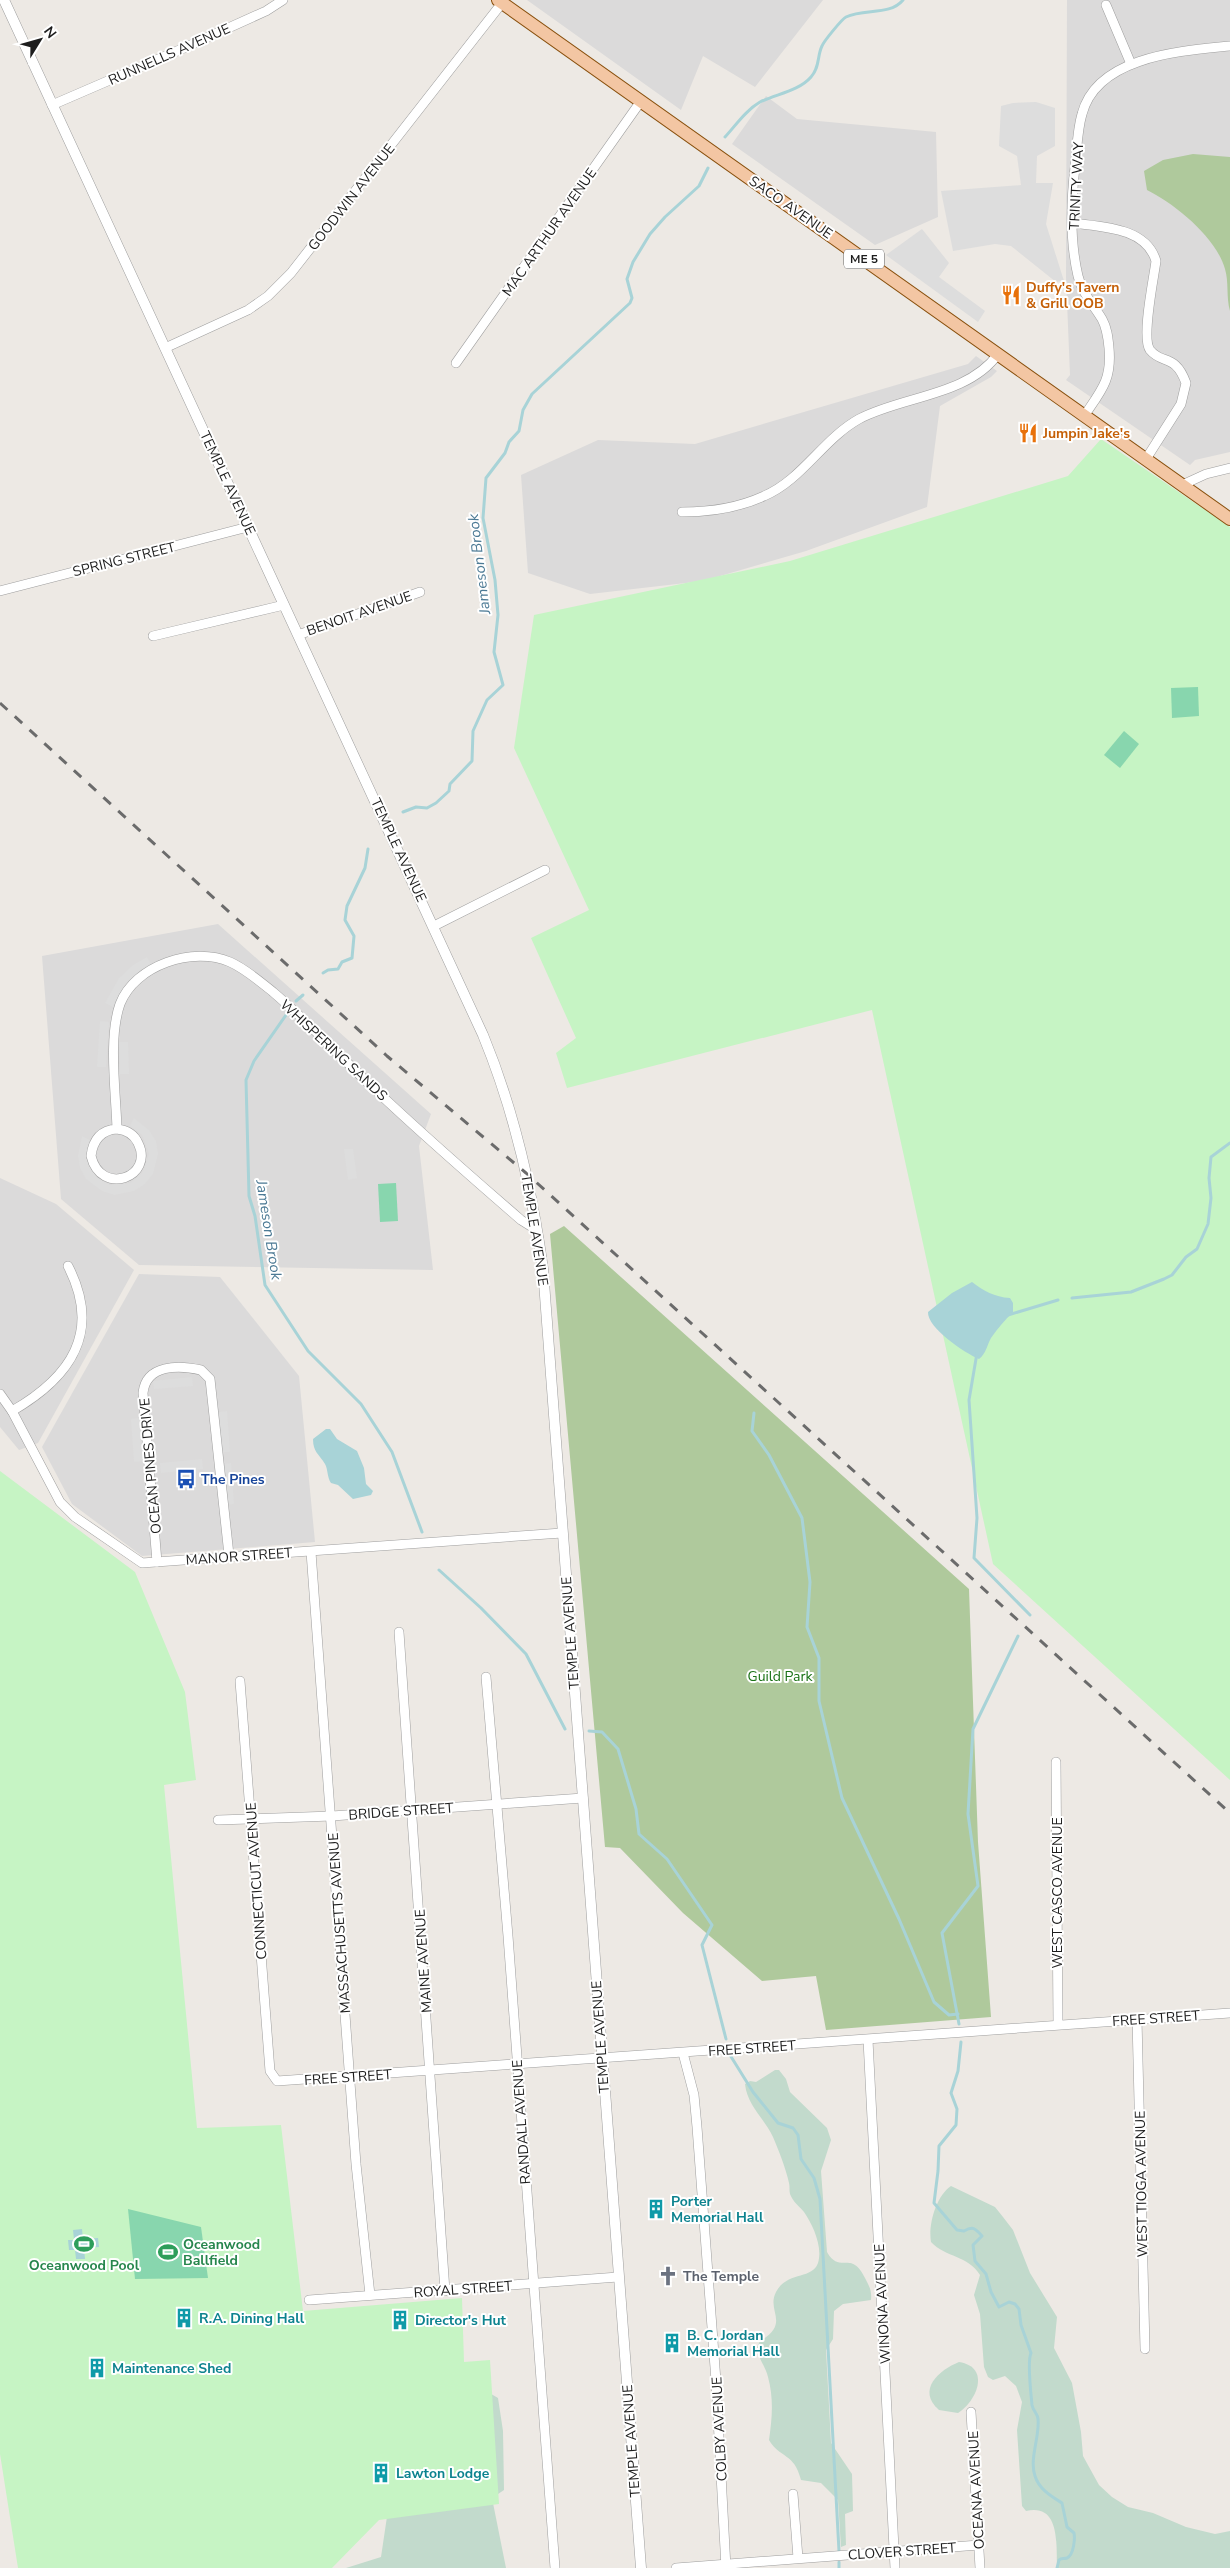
<svg xmlns="http://www.w3.org/2000/svg" width="1230" height="2568" font-family="'Nunito Sans',sans-serif">
  <rect width="100%" height="100%" fill="#ede9e4"/>
  <g fill="#dbdada">
    <polygon points="527,0 823,0 755,87 703,56 681,110"/>
    <polygon points="1067,0 1230,0 1230,452 1195,460 1190,465 1066,380 1070,375 1066,277"/>
    <polygon points="766,96 797,119 936,132 938,217 875,245 732,144"/>
    <polygon points="976,356 997,371 991,377 940,406 927,507 806,551 703,581 590,594 528,573 521,475 598,440 695,444 968,364"/>
    <polygon points="218,924 431,1114 419,1146 433,1270 139,1265 61,1199 42,956"/>
    <polygon points="0,1178 56,1204 134,1270 38,1443 19,1450 0,1427"/>
    <polygon points="139,1274 220,1277 299,1376 315,1542 142,1556 72,1504 42,1447"/>
  </g>
  <g fill="#afc99c">
    <path d="M 1193,154 L 1230,157 L 1230,311 C 1226,297 1229,282 1225,269 C 1216,237 1175,204 1147,190 L 1144,171 L 1163,160 Z"/>
    <polygon points="564,1226 969,1589 978,1842 991,2017 826,2030 816,1976 762,1981 683,1913 620,1848 605,1847 550,1234"/>
  </g>
  <g fill="#c2dacc">
    <path d="M 775,2070 L 779,2070 L 786,2079 L 790,2092 L 827,2128 L 831,2140 L 821,2171 L 827,2252 C 840,2275 851,2249 865,2278 C 869,2286 872,2290 871,2300 L 843,2304 L 834,2311 L 833,2339 L 826,2350 L 831,2443 L 852,2474 L 853,2511 L 845,2514 L 846,2545 L 841,2547 L 838,2500 L 821,2483 L 801,2480 C 794,2452 780,2459 769,2440 C 772,2419 774,2399 768,2377 C 766,2367 758,2359 757,2347 L 760,2341 C 791,2323 766,2311 776,2292 C 787,2271 812,2280 818,2263 C 823,2247 813,2225 804,2212 C 799,2206 793,2202 790,2194 C 789,2190 790,2187 789,2183 C 786,2169 779,2151 773,2137 C 764,2118 747,2105 745,2084 L 750,2081 L 756,2082 Z"/>
    <path d="M 951,2186 L 995,2207 L 1003,2217 L 1013,2230 L 1030,2273 L 1057,2317 L 1054,2348 L 1072,2383 L 1081,2432 L 1083,2456 L 1099,2485 L 1112,2497 L 1128,2507 L 1153,2513 L 1186,2527 L 1215,2534 L 1230,2531 L 1230,2568 L 1057,2568 C 1056,2546 1061,2503 1026,2511 L 1022,2506 L 1017,2430 L 1022,2402 L 1016,2386 L 1005,2376 L 993,2380 L 988,2377 L 984,2367 L 980,2314 L 974,2295 L 980,2275 C 968,2255 946,2258 931,2242 C 928,2225 936,2196 951,2186 Z"/>
    <path d="M 959,2362 C 991,2367 977,2401 958,2413 L 939,2410 C 916,2390 939,2370 959,2362 Z"/>
    <polygon points="486,2391 498,2398 503,2431 504,2490 492,2498 506,2568 346,2568 381,2557 388,2510"/>
  </g>
  <g fill="#c6f4c4">
    <polygon points="1101,439 1230,527 1230,1780 993,1564 872,1010 567,1088 556,1053 576,1038 531,938 589,910 514,748 534,615 790,561 1068,476"/>
    <polygon points="0,1471 135,1572 185,1692 196,1780 164,1785 197,2128 281,2125 303,2311 462,2298 464,2362 490,2360 499,2504 379,2520 332,2568 18,2568 0,2454"/>
  </g>
  <g fill="#88d6ae">
    <polygon points="1198,687 1199,716 1172,718 1171,688"/>
    <polygon points="1124,731 1139,744 1120,768 1104,755"/>
    <polygon points="396,1183 398,1221 380,1222 378,1184"/>
    <polygon points="128,2209 201,2227 208,2278 135,2279"/>
  </g>
  <g fill="#ddd">
    <polygon points="1036,102 1055,108 1055,146 1037,156 1036,183 1053,183 1046,224 1064,281 1056,282 1011,246 995,244 953,251 941,191 1021,185 1017,156 999,146 1001,106 1013,103"/>
    <polygon points="922,229 949,263 939,277 985,311 978,322 886,255"/>
    <polygon points="147,957 151,964 139,972 125,984 113,1007 105,1003 119,978 133,965"/>
    <polygon points="100,1021 109,1022 106,1067 97,1067"/>
    <polygon points="119,1042 128,1042 129,1074 120,1074"/>
    <polygon points="134,1118 149,1130 156,1141 158,1154 153,1174 145,1184 134,1191 115,1195 102,1191 86,1179 80,1168 78,1155 82,1136 90,1140 87,1160 97,1177 110,1185 130,1183 142,1173 149,1154 142,1135 130,1126"/>
    <polygon points="344,1149 353,1149 357,1178 348,1180"/>
    <polygon points="192,1377 193,1386 154,1389 153,1381"/>
    <polygon points="227,1411 230,1452 222,1452 219,1412"/>
    <polygon points="140,1418 143,1461 134,1462 131,1419"/>
    <polygon points="202,1459 203,1469 161,1473 160,1463"/>
    <polygon points="231,1463 234,1504 226,1505 223,1464"/>
  </g>
  <g fill="#a8d3d7">
    <path d="M 972,1282 C 984,1291 994,1297 1010,1298 L 1013,1303 L 1013,1312 C 1005,1320 998,1328 991,1338 C 987,1345 986,1354 979,1359 C 965,1353 927,1328 928,1312 L 952,1293 Z"/>
    <path d="M 326,1429 L 330,1429 L 337,1439 L 357,1451 L 364,1468 L 366,1484 L 373,1491 L 371,1495 L 353,1499 L 338,1485 L 331,1483 C 327,1477 328,1469 325,1464 C 319,1454 313,1452 313,1439 Z"/>
    <polygon points="82,2229 83,2239 98,2238 99,2247 84,2248 85,2259 76,2259 75,2250 69,2250 68,2240 74,2240 73,2230"/>
  </g>
  <g fill="none" stroke-linecap="round" stroke-linejoin="round">
    <g stroke="#a8d3d7" stroke-width="3">
      <path d="M 725,137 C 736,125 746,110 760,102 C 776,94 799,91 811,77 C 820,67 817,56 822,46 C 824,41 842,19 846,17 C 864,8 890,16 903,0"/>
      <polyline points="403,812 416,807 427,808 436,803 449,791 450,784 472,761 473,731 487,700 503,685 494,652 498,615 495,580 483,518 486,478 505,453 509,442 519,431 523,410 532,394 630,303 632,298 627,279 633,262 650,234 665,217 699,186 708,168"/>
      <polyline points="323,973 328,970 338,969 342,962 352,958 354,936 345,920 347,906 365,868 368,849"/>
      <polyline points="296,1001 303,995"/>
      <polyline points="286,1015 254,1061 246,1080 249,1196 255,1216 265,1285 308,1351 361,1404 392,1452 422,1532"/>
      <polyline points="1072,1298 1131,1292 1164,1279 1172,1275 1186,1257 1197,1249 1208,1224 1211,1198 1209,1178 1211,1157 1230,1143"/>
      <polyline points="1008,1315 1058,1300"/>
      <polyline points="977,1353 969,1400 977,1518 974,1558 1030,1615"/>
      <polyline points="754,1413 752,1431 769,1455 802,1518 810,1582 807,1627 819,1658 819,1701 842,1798 899,1919 934,2002 949,2015 958,2014"/>
      <polyline points="439,1570 481,1608 526,1654 565,1729"/>
      <polyline points="589,1731 602,1732 618,1749 636,1809 639,1834 667,1859 712,1925 702,1945 726,2039"/>
      <polyline points="959,2024 942,1933 978,1886 968,1814 973,1729 1018,1636"/>
      <path d="M 961,2042 L 958,2071 L 951,2093 L 957,2109 L 956,2125 L 939,2146 L 938,2171 L 934,2203 L 957,2230 L 964,2231 C 973,2226 975,2228 982,2236 L 973,2245 L 975,2261 L 986,2274 L 991,2292 L 999,2307 L 1009,2302 L 1015,2304 L 1019,2309 L 1021,2325 L 1031,2353 C 1027,2361 1031,2394 1032,2405 C 1033,2411 1038,2414 1038,2419 C 1040,2436 1029,2459 1035,2476 C 1039,2489 1051,2496 1062,2503 L 1067,2527 L 1074,2533 C 1075,2538 1074,2555 1067,2558 C 1064,2559 1061,2558 1059,2560 L 1057,2568"/>
      <polyline points="730,2055 753,2092 778,2123 793,2128 798,2135 801,2159 814,2178 820,2199 839,2551"/>
      <polyline points="839,2568 839,2562"/>
    </g>
    <defs>
      <g id="minor">
        <polyline points="1106,5 1131,64"/>
        <polyline points="52,105 184,48 266,11 283,0"/>
        <path d="M 1073,223 C 1102,227 1146,227 1156,261 C 1154,277 1141,338 1150,350 C 1162,365 1175,353 1186,383 L 1181,404 L 1146,459"/>
        <polyline points="165,348 248,310 268,296 291,273 502,3"/>
        <polyline points="456,363 641,101"/>
        <path d="M 1084,416 C 1101,391 1112,380 1109,348 C 1108,337 1107,328 1102,319 C 1093,304 1082,293 1078,276 C 1070,242 1071,201 1075,167 C 1077,150 1077,131 1082,114 C 1097,56 1181,51 1230,46"/>
        <polyline points="1182,485 1206,474 1230,468"/>
        <path d="M 682,512 C 709,512 740,507 764,496 C 802,480 823,439 859,419 C 902,396 968,396 998,354"/>
        <polyline points="0,591 248,527"/>
        <polyline points="298,635 420,592"/>
        <polyline points="153,636 284,605"/>
        <polyline points="434,926 545,870"/>
        <path d="M 117,1129 C 126,1130 134,1134 138,1143 C 155,1177 101,1197 91,1156 C 93,1140 101,1130 117,1129 C 116,1093 108,1038 120,1004 C 135,965 193,946 230,962 C 246,969 259,981 273,992 C 307,1021 334,1050 366,1081 C 416,1129 469,1175 521,1220 L 537,1230"/>
        <polyline points="0,1394 12,1411 60,1502 75,1517 142,1563 562,1533"/>
        <path d="M 12,1411 C 71,1377 102,1332 68,1266"/>
        <polyline points="311,1552 356,2164 370,2295"/>
        <path d="M 157,1562 L 143,1393 C 146,1364 179,1365 201,1370 L 210,1379 L 229,1555"/>
        <polyline points="399,1632 445,2291"/>
        <polyline points="486,1677 508,1936 555,2568"/>
        <polyline points="240,1681 270,2071 277,2081 1230,2013"/>
        <polyline points="1056,1762 1058,2024"/>
        <polyline points="218,1820 332,1816 583,1798"/>
        <polyline points="1137,2019 1145,2349"/>
        <polyline points="868,2040 895,2568"/>
        <polyline points="683,2053 694,2095 697,2127 716,2381 726,2568"/>
        <polyline points="309,2300 618,2277"/>
        <polyline points="971,2412 980,2568"/>
        <polyline points="793,2494 798,2558"/>
        <polyline points="676,2568 979,2545"/>
      </g>
      <path id="tertiary" d="M 4,0 L 483,1035 C 514,1110 532,1189 543,1269 L 641,2568"/>
      <polyline id="primary" points="498,0 1230,519"/>
    </defs>
    <use href="#minor" stroke="#9e9e9e" stroke-width="10"/>
    <use href="#tertiary" stroke="#9e9e9e" stroke-width="11"/>
    <use href="#primary" stroke="#89500d" stroke-width="14"/>
    <use href="#minor" stroke="#fff" stroke-width="9"/>
    <use href="#tertiary" stroke="#fff" stroke-width="10"/>
    <use href="#primary" stroke="#f3c6a3" stroke-width="12"/>
    <polyline stroke="#6b6b6b" stroke-width="3" stroke-dasharray="10 10" stroke-linecap="butt" points="0,703 387,1056 526,1173 1230,1813"/>
  </g>
  <defs>
    <symbol id="restaurant-bare" viewBox="-9 -9 18 18"><path d="M-5-6h1v4h1v-4h1v4h1v-4h1v5L-1.5 .5V6h-2V.5L-5-1ZM5-6V6H3V1.5H1.5Q1.5-4 5-6Z" fill="#e8710a" stroke="#fff" stroke-width="2.5" paint-order="stroke"/></symbol>
    <symbol id="bus-bare" viewBox="-9 -9 18 18"><path d="M-5-6H5V4H4V6H2V4H-2V6H-4V4H-5ZM-3.5-4V0h7V-4ZM-3.5 1.2v1.5H-2V1.2ZM2 1.2v1.5H3.5V1.2Z" fill="#1a4fb4" stroke="#fff" stroke-width="2.5" paint-order="stroke"/></symbol>
    <symbol id="building-bare" viewBox="-9 -9 18 18"><path d="M-4-6H4V6H1V3H-1V6H-4ZM-2.5-4.3h1.7v1.8h-1.7ZM.8-4.3h1.7v1.8H.8ZM-2.5-1h1.7V.8h-1.7ZM.8-1h1.7V.8H.8Z" fill="#0f9aa8" stroke="#fff" stroke-width="2.5" paint-order="stroke"/></symbol>
    <symbol id="stadium-bare" viewBox="-9 -9 18 18"><path d="M0-5a6.5 5 0 1 0 0 10a6.5 5 0 1 0 0-10ZM-3.5-1.8h7v3.6h-7Z" fill="#2e9e5b" stroke="#fff" stroke-width="2.5" paint-order="stroke"/></symbol>
    <symbol id="church-bare" viewBox="-9 -9 18 18"><path d="M-1.2-6h2.4v3.5h3.3v2.4h-3.3V6h-2.4V-.1h-3.3v-2.4h3.3Z" fill="#6b7280" stroke="#fff" stroke-width="2.5" paint-order="stroke"/></symbol>
  </defs>
  <g fill-rule="evenodd">
    <use href="#restaurant-bare" x="997" y="281" width="28" height="28"/>
    <use href="#restaurant-bare" x="1014" y="419" width="28" height="28"/>
    <use href="#bus-bare" x="172" y="1465" width="28" height="28"/>
    <use href="#building-bare" x="642" y="2195" width="28" height="28"/>
    <use href="#stadium-bare" x="70" y="2230" width="28" height="28"/>
    <use href="#stadium-bare" x="154" y="2238" width="28" height="28"/>
    <use href="#church-bare" x="654" y="2262" width="28" height="28"/>
    <use href="#building-bare" x="170" y="2304" width="28" height="28"/>
    <use href="#building-bare" x="386" y="2306" width="28" height="28"/>
    <use href="#building-bare" x="658" y="2329" width="28" height="28"/>
    <use href="#building-bare" x="83" y="2354" width="28" height="28"/>
    <use href="#building-bare" x="367" y="2459" width="28" height="28"/>
  </g>
  <g text-anchor="middle" stroke-width="4" stroke-linejoin="round" paint-order="stroke">
    <rect fill="#fff" stroke="#616161" stroke-width="1" x="844" y="249.5" width="40" height="19" rx="4"/>
    <g font-size="12" font-weight="bold" fill="#1d1d1d">
      <text x="864" y="263">ME 5</text>
    </g>
    <g font-size="14" fill="#1d1d1d" stroke="#fff">
      <text transform="translate(169 54) rotate(-24)" y="5">RUNNELLS AVENUE</text>
      <text transform="translate(1076 186) rotate(-87)" y="5">TRINITY WAY</text>
      <text transform="translate(351 197) rotate(-52)" y="5">GOODWIN AVENUE</text>
      <text transform="translate(791 207) rotate(35)" y="5">SACO AVENUE</text>
      <text transform="translate(549 232) rotate(-55)" y="5">MAC ARTHUR AVENUE</text>
      <text transform="translate(228 483) rotate(65)" y="5">TEMPLE AVENUE</text>
      <text transform="translate(124 559) rotate(-14)" y="5">SPRING STREET</text>
      <text transform="translate(359 613) rotate(-19)" y="5">BENOIT AVENUE</text>
      <text transform="translate(399 850) rotate(65)" y="5">TEMPLE AVENUE</text>
      <text transform="translate(334 1050) rotate(43)" y="5">WHISPERING SANDS</text>
      <text transform="translate(535 1230) rotate(81)" y="5">TEMPLE AVENUE</text>
      <text transform="translate(150 1466) rotate(-95)" y="5">OCEAN PINES DRIVE</text>
      <text transform="translate(239 1556) rotate(-4)" y="5">MANOR STREET</text>
      <text transform="translate(570 1633) rotate(-94)" y="5">TEMPLE AVENUE</text>
      <text transform="translate(401 1811) rotate(-4)" y="5">BRIDGE STREET</text>
      <text transform="translate(256 1881) rotate(-94)" y="5">CONNECTICUT AVENUE</text>
      <text transform="translate(1057 1893) rotate(-90)" y="5">WEST CASCO AVENUE</text>
      <text transform="translate(339 1923) rotate(-94)" y="5">MASSACHUSETTS AVENUE</text>
      <text transform="translate(423 1961) rotate(-94)" y="5">MAINE AVENUE</text>
      <text transform="translate(1156 2018) rotate(-4)" y="5">FREE STREET</text>
      <text transform="translate(600 2037) rotate(-94)" y="5">TEMPLE AVENUE</text>
      <text transform="translate(752 2048) rotate(-4)" y="5">FREE STREET</text>
      <text transform="translate(348 2077) rotate(-4)" y="5">FREE STREET</text>
      <text transform="translate(521 2122) rotate(-94)" y="5">RANDALL AVENUE</text>
      <text transform="translate(1141 2184) rotate(-91)" y="5">WEST TIOGA AVENUE</text>
      <text transform="translate(463 2289) rotate(-4)" y="5">ROYAL STREET</text>
      <text transform="translate(882 2304) rotate(-93)" y="5">WINONA AVENUE</text>
      <text transform="translate(719 2429) rotate(-93)" y="5">COLBY AVENUE</text>
      <text transform="translate(631 2441) rotate(-94)" y="5">TEMPLE AVENUE</text>
      <text transform="translate(976 2490) rotate(-93)" y="5">OCEANA AVENUE</text>
      <text transform="translate(902 2551) rotate(-4)" y="5">CLOVER STREET</text>
    </g>
    <g font-size="14" font-weight="bold" fill="#c56008" stroke="#fff" text-anchor="start">
      <text x="1026" y="292">Duffy's Tavern<tspan x="1026" dy="16">&amp; Grill OOB</tspan></text>
      <text x="1043" y="438">Jumpin Jake's</text>
    </g>
    <g font-size="14" font-weight="bold" fill="#164399" stroke="#fff" text-anchor="start">
      <text x="201" y="1484">The Pines</text>
    </g>
    <g font-size="14" fill="#197115" stroke="#fff">
      <text x="780" y="1681">Guild Park</text>
    </g>
    <g font-size="14" font-weight="bold" fill="#0d838f" stroke="#fff" text-anchor="start">
      <text x="671" y="2206">Porter<tspan x="671" dy="16">Memorial Hall</tspan></text>
      <text x="199" y="2323">R.A. Dining Hall</text>
      <text x="415" y="2325">Director's Hut</text>
      <text x="687" y="2340">B. C. Jordan<tspan x="687" dy="16">Memorial Hall</tspan></text>
      <text x="112" y="2373">Maintenance Shed</text>
      <text x="396" y="2478">Lawton Lodge</text>
    </g>
    <g font-size="14" font-weight="bold" fill="#27864d" stroke="#fff" text-anchor="start">
      <text x="183" y="2249">Oceanwood<tspan x="183" dy="16">Ballfield</tspan></text>
      <text x="84" y="2270" text-anchor="middle">Oceanwood Pool</text>
    </g>
    <g font-size="14" font-weight="bold" fill="#5b616d" stroke="#fff" text-anchor="start">
      <text x="683" y="2281">The Temple</text>
    </g>
    <g font-size="15" font-style="italic" fill="#4c7a95" stroke="#fff">
      <text transform="translate(479 564) rotate(-97)" y="5">Jameson Brook</text>
      <text transform="translate(269 1230) rotate(81)" y="5">Jameson Brook</text>
    </g>
  </g>
  <g transform="translate(40 40) rotate(53)" stroke="#ffffff" stroke-width="4" paint-order="stroke">
  <path d="M0-4L9 19L0 12L-9 19Z" fill="#1d1d1d"/>
  <text y="-8" font-size="14" font-weight="bold" text-anchor="middle" fill="#1d1d1d">N</text>
  </g>
</svg>
